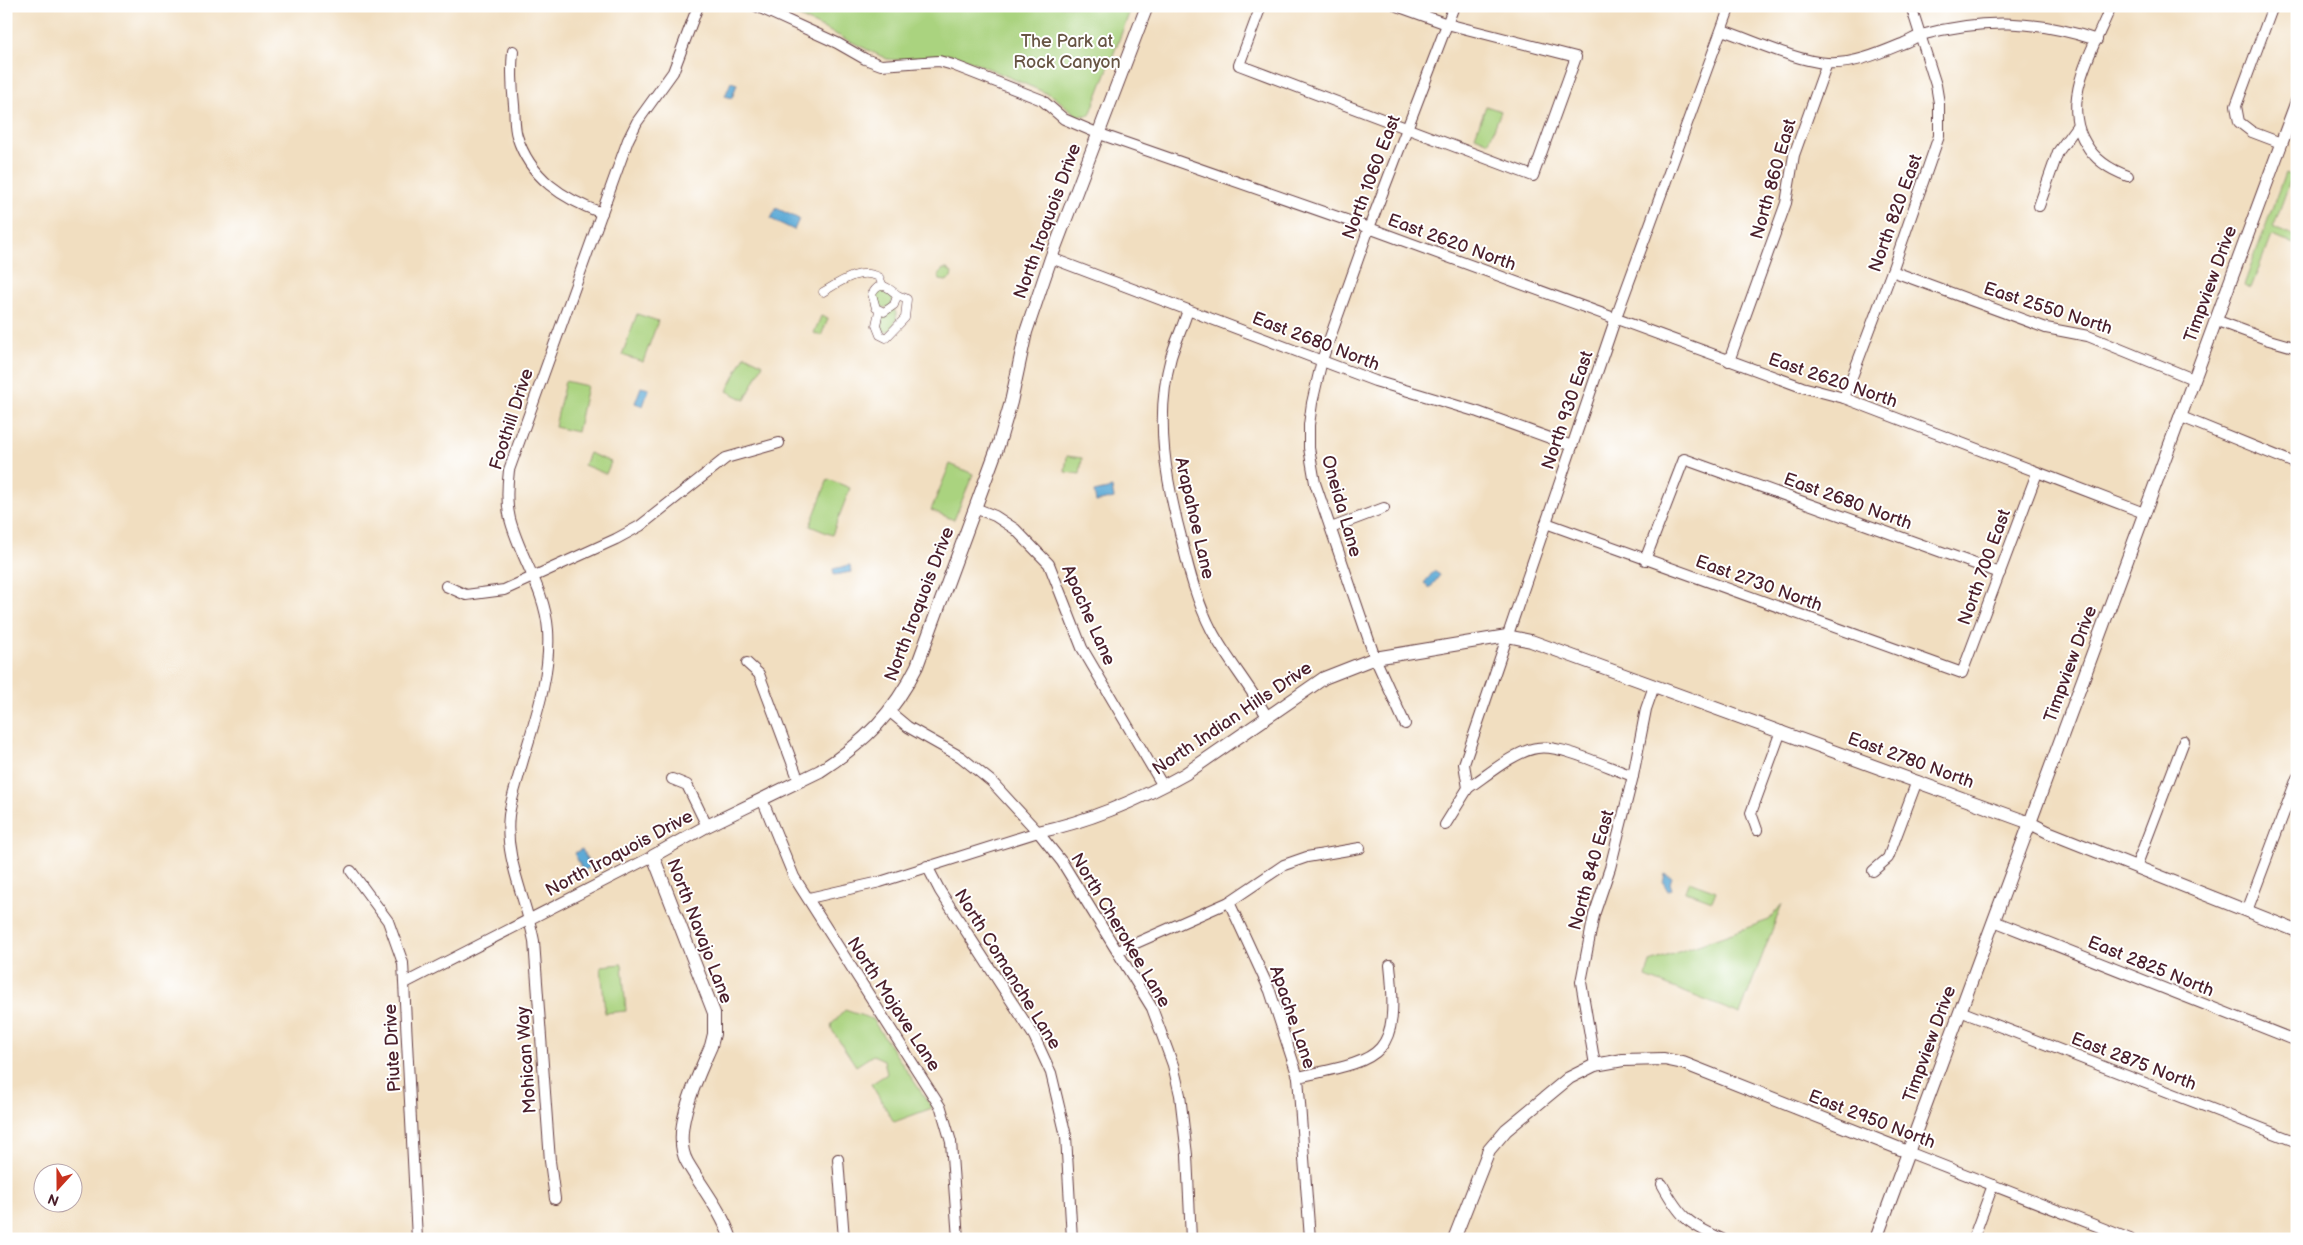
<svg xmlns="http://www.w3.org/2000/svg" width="2303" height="1245" font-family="'Balsamiq Sans',sans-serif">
  <rect width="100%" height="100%" fill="#fff"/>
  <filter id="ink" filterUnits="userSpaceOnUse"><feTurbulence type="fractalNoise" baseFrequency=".02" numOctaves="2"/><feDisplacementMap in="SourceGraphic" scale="10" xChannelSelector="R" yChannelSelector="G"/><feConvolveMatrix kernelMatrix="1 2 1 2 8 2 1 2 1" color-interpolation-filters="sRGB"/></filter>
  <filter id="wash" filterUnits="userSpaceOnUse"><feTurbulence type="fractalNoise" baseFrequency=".0096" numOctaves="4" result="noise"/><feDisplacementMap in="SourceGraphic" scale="20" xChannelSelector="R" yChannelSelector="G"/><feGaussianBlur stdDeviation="1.12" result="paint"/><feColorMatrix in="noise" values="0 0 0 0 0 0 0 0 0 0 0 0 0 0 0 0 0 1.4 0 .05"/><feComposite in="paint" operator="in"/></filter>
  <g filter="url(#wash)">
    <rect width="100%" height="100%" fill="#f1dec0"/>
    <g fill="#aad37f" stroke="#7a7955">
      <polygon points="777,6 1132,6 1090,115 1078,116 1053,96 964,58 947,54 897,60 887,59"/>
      <polygon points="1486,106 1501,111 1489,142 1475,136"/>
      <polygon points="2285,173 2292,176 2273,228 2297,237 2297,245 2271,236 2251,288 2244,285"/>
      <polygon points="943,269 947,269 952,273 951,278 946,281 940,280 938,276"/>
      <polygon points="881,288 895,295 890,307 878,308 873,296"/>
      <path d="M 893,308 C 900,317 895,323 890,331 L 885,332 L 881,330 L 882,315 Z"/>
      <polygon points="637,314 658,321 643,362 622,355"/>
      <polygon points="821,316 828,319 821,336 814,333"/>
      <polygon points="745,355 763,364 745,400 727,391"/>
      <polygon points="565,381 587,386 577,432 555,427"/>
      <polygon points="589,453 611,462 606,474 584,465"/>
      <polygon points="1067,456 1082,458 1080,474 1065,472"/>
      <polygon points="950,464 973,474 954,520 931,510"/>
      <polygon points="828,479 850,488 832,535 810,526"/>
      <polygon points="1689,881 1716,891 1712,901 1685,891"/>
      <polygon points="1782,904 1740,1014 1646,977 1650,962 1769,920"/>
      <polygon points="622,964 626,1011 605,1013 601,966"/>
      <polygon points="845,1010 872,1019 932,1108 894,1122 871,1084 887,1074 884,1060 873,1055 856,1066 832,1030 831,1025"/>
    </g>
    <g fill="#5daad6" stroke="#546480">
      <polygon points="731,82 737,84 732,98 725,96"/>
      <polygon points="776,208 799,219 794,230 771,219"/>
      <polygon points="641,387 649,389 643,406 635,403"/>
      <polygon points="1112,488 1114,498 1096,502 1094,492"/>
      <polygon points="850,565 851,572 834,575 833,569"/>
      <polygon points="1434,571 1440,575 1430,588 1424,583"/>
      <polygon points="582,849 591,867 583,871 574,853"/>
      <polygon points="1665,874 1672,877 1670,883 1672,889 1668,891 1663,882"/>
    </g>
  </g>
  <g filter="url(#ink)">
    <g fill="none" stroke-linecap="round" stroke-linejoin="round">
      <defs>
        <g id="pedestrian">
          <path d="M 823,292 C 840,282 860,267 879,277 L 883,286"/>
          <path d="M 879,311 L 876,325 L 880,335 L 886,338 L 905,318 L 907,299 C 905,297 902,297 900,296 C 891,293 883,276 872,294 L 876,308 L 884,312 L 894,305 L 897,296"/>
        </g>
        <g id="minor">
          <polyline points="756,6 837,43 865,59 881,65 939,61 953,65 1042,100 1064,119 1097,133 1369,228 1802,387 1844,398 2144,513"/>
          <polyline points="1261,6 1239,65 1533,176 1576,57 1447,24 1397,6"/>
          <path d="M 2111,6 C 2094,48 2059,101 2086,144 C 2095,160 2111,170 2128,176"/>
          <polyline points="2273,6 2236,106 2239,122 2252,132 2281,143"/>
          <path d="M 1722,30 C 1752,40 1796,61 1827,63 C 1853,65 1880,53 1904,43 C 1910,41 1915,37 1921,35 C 1983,18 2037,20 2097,40"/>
          <path d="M 513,51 C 511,70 512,87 514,105 C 515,115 514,127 517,136 C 530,178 563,199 602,213"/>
          <polyline points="2039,206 2058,152 2077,126"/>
          <polyline points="1051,258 1375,381 1478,412 1572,446"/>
          <polyline points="1892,271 2046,328 2088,336 2193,379"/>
          <path d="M 1188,310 C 1183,326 1176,341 1171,357 C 1154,419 1166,481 1182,541 C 1189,572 1197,602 1212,631 C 1228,661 1251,687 1267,717"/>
          <polyline points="2215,320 2269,340 2297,348"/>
          <polyline points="1729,361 1786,203 1794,155 1827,63"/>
          <polyline points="1844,398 1892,271 1939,136 1939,103 1936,85 1911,6"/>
          <polyline points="2179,416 2297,464"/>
          <polyline points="975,508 995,516 1015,529 1049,564 1082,648 1163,786"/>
          <polyline points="1546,523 1962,673 2037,473"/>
          <polyline points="1331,528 1384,508"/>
          <polyline points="1645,560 1684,459 2000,573"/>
          <polyline points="446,586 466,595 504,590 616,539 640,526 726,458 779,443"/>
          <polyline points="747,663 759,674 799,781"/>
          <polyline points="890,712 908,727 961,757 992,782 1038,832 1062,862 1152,1008 1173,1065 1180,1095 1187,1155 1191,1239"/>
          <polyline points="1405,724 1375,658 1315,483 1309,448 1309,425 1312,403 1322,360 1369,228 1454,6"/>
          <polyline points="672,779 687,785 707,826"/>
          <path d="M 1468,788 C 1486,776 1515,751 1537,748 C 1561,744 1609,768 1633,776"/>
          <polyline points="762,799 794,877 941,1108 951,1142 958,1239"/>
          <polyline points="1445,825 1468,788 1464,764 1615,320 1730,6"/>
          <polyline points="1757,830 1751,813 1781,731"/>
          <polyline points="927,866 940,891 1034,1036 1051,1073 1066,1136 1072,1239"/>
          <polyline points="2136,867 2184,741"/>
          <polyline points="351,871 388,921 403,963 417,1239"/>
          <polyline points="1873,871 1888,858 1917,781"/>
          <polyline points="809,898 880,882 1038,832"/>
          <polyline points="1229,902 1270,991 1298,1077 1310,1239"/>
          <polyline points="2247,911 2297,778"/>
          <polyline points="1994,921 2297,1041"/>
          <polyline points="1118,951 1229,902 1284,865 1307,857 1360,848"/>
          <polyline points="405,983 653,856"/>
          <polyline points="1960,1011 2297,1142"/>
          <polyline points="1595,1065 1581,982 1594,915 1610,868 1633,776 1646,709 1654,686"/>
          <path d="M 1298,1077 C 1381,1059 1400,1059 1390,965"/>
          <polyline points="1908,1152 2130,1239"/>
          <polyline points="838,1159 844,1239"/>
          <path d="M 1662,1184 C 1680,1217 1688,1224 1722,1239"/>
          <path d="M 555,1199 L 550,1161 L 534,941 C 526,898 504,859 509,815 C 511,799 517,783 521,767 C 534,722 551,678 548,630 C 545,589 520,558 510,519 C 506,503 507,487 509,470 L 628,140 L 637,122 L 673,72 L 698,6"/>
          <polyline points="1973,1239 1993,1185"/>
        </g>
        <g id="tertiary">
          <path d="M 1038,832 C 1090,821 1139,800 1185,774 L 1324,678 L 1375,658 L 1507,636 L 1531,641 L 2030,823 L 2048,832 L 2297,931"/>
          <path d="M 731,1239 C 721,1210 702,1188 687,1162 C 670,1132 698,1076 711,1046 L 714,1034 L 714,1013 L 653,856 L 707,826 L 820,771 C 865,742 893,714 917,666 L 999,443 L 1011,402 L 1026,332 L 1051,258 L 1147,6"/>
          <polyline points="1454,1239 1489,1150 1506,1130 1569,1078 1595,1065 1623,1060 1664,1059 1683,1063 1908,1152"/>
          <polyline points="1876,1239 2297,101"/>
        </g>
      </defs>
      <use href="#pedestrian" stroke="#633c41" stroke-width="9"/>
      <use href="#minor" stroke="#633c41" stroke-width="12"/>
      <use href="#tertiary" stroke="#633c41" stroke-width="14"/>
      <use href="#pedestrian" stroke="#fff" stroke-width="8"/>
      <use href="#minor" stroke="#fff" stroke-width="10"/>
      <use href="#tertiary" stroke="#fff" stroke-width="12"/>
    </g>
  </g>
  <g text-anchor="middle" stroke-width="4" stroke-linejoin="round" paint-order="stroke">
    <g font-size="18" fill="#675544" stroke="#fff">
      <text x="1067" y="47">The Park at<tspan x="1067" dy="21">Rock Canyon</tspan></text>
    </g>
    <g font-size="18" fill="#4a1f2b" stroke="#fff">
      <text transform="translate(1371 177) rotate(-69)" y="6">North 1060 East</text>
      <text transform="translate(1773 179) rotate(-74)" y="6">North 860 East</text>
      <text transform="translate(1895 213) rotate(-70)" y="6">North 820 East</text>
      <text transform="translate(1047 221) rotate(-70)" y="6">North Iroquois Drive</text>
      <text transform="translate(1452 242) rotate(20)" y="6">East 2620 North</text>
      <text transform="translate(2210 284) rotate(-70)" y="6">Timpview Drive</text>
      <text transform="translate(2048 308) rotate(18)" y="6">East 2550 North</text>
      <text transform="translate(1316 341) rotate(21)" y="6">East 2680 North</text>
      <text transform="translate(1833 380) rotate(19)" y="6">East 2620 North</text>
      <text transform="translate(1567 410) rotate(-71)" y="6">North 930 East</text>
      <text transform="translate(511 419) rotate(-72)" y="6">Foothill Drive</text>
      <text transform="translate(1848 501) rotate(20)" y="6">East 2680 North</text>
      <text transform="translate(1342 506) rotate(74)" y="6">Oneida Lane</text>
      <text transform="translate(1195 518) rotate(77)" y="6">Arapahoe Lane</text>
      <text transform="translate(1984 567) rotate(-70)" y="6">North 700 East</text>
      <text transform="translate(1759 583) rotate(20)" y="6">East 2730 North</text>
      <text transform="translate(919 604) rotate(-69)" y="6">North Iroquois Drive</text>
      <text transform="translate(1089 615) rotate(66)" y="6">Apache Lane</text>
      <text transform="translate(2070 664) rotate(-70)" y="6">Timpview Drive</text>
      <text transform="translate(1232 718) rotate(-34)" y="6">North Indian Hills Drive</text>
      <text transform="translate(1911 760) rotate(20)" y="6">East 2780 North</text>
      <text transform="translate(619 853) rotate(-28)" y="6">North Iroquois Drive</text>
      <text transform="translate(1591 870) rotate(-74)" y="6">North 840 East</text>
      <text transform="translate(1121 930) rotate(59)" y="6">North Cherokee Lane</text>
      <text transform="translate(700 931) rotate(69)" y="6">North Navajo Lane</text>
      <text transform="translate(2151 966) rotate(22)" y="6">East 2825 North</text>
      <text transform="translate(1008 969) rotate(58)" y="6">North Comanche Lane</text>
      <text transform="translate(894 1004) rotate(57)" y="6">North Mojave Lane</text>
      <text transform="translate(1293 1017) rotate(71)" y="6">Apache Lane</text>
      <text transform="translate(1929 1044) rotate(-70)" y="6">Timpview Drive</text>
      <text transform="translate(392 1048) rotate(-93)" y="6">Piute Drive</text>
      <text transform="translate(526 1060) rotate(-94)" y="6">Mohican Way</text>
      <text transform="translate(2134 1061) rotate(21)" y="6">East 2875 North</text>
      <text transform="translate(1872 1119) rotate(21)" y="6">East 2950 North</text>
    </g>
  </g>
  <rect width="2303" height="1245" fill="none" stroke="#fff" stroke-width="25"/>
  <g transform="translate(58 1188) rotate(201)"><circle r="24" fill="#ffffff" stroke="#b7a5aa"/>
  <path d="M0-4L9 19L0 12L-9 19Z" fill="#c8321e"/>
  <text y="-8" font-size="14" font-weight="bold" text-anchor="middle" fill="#4a1f2b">N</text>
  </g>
</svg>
